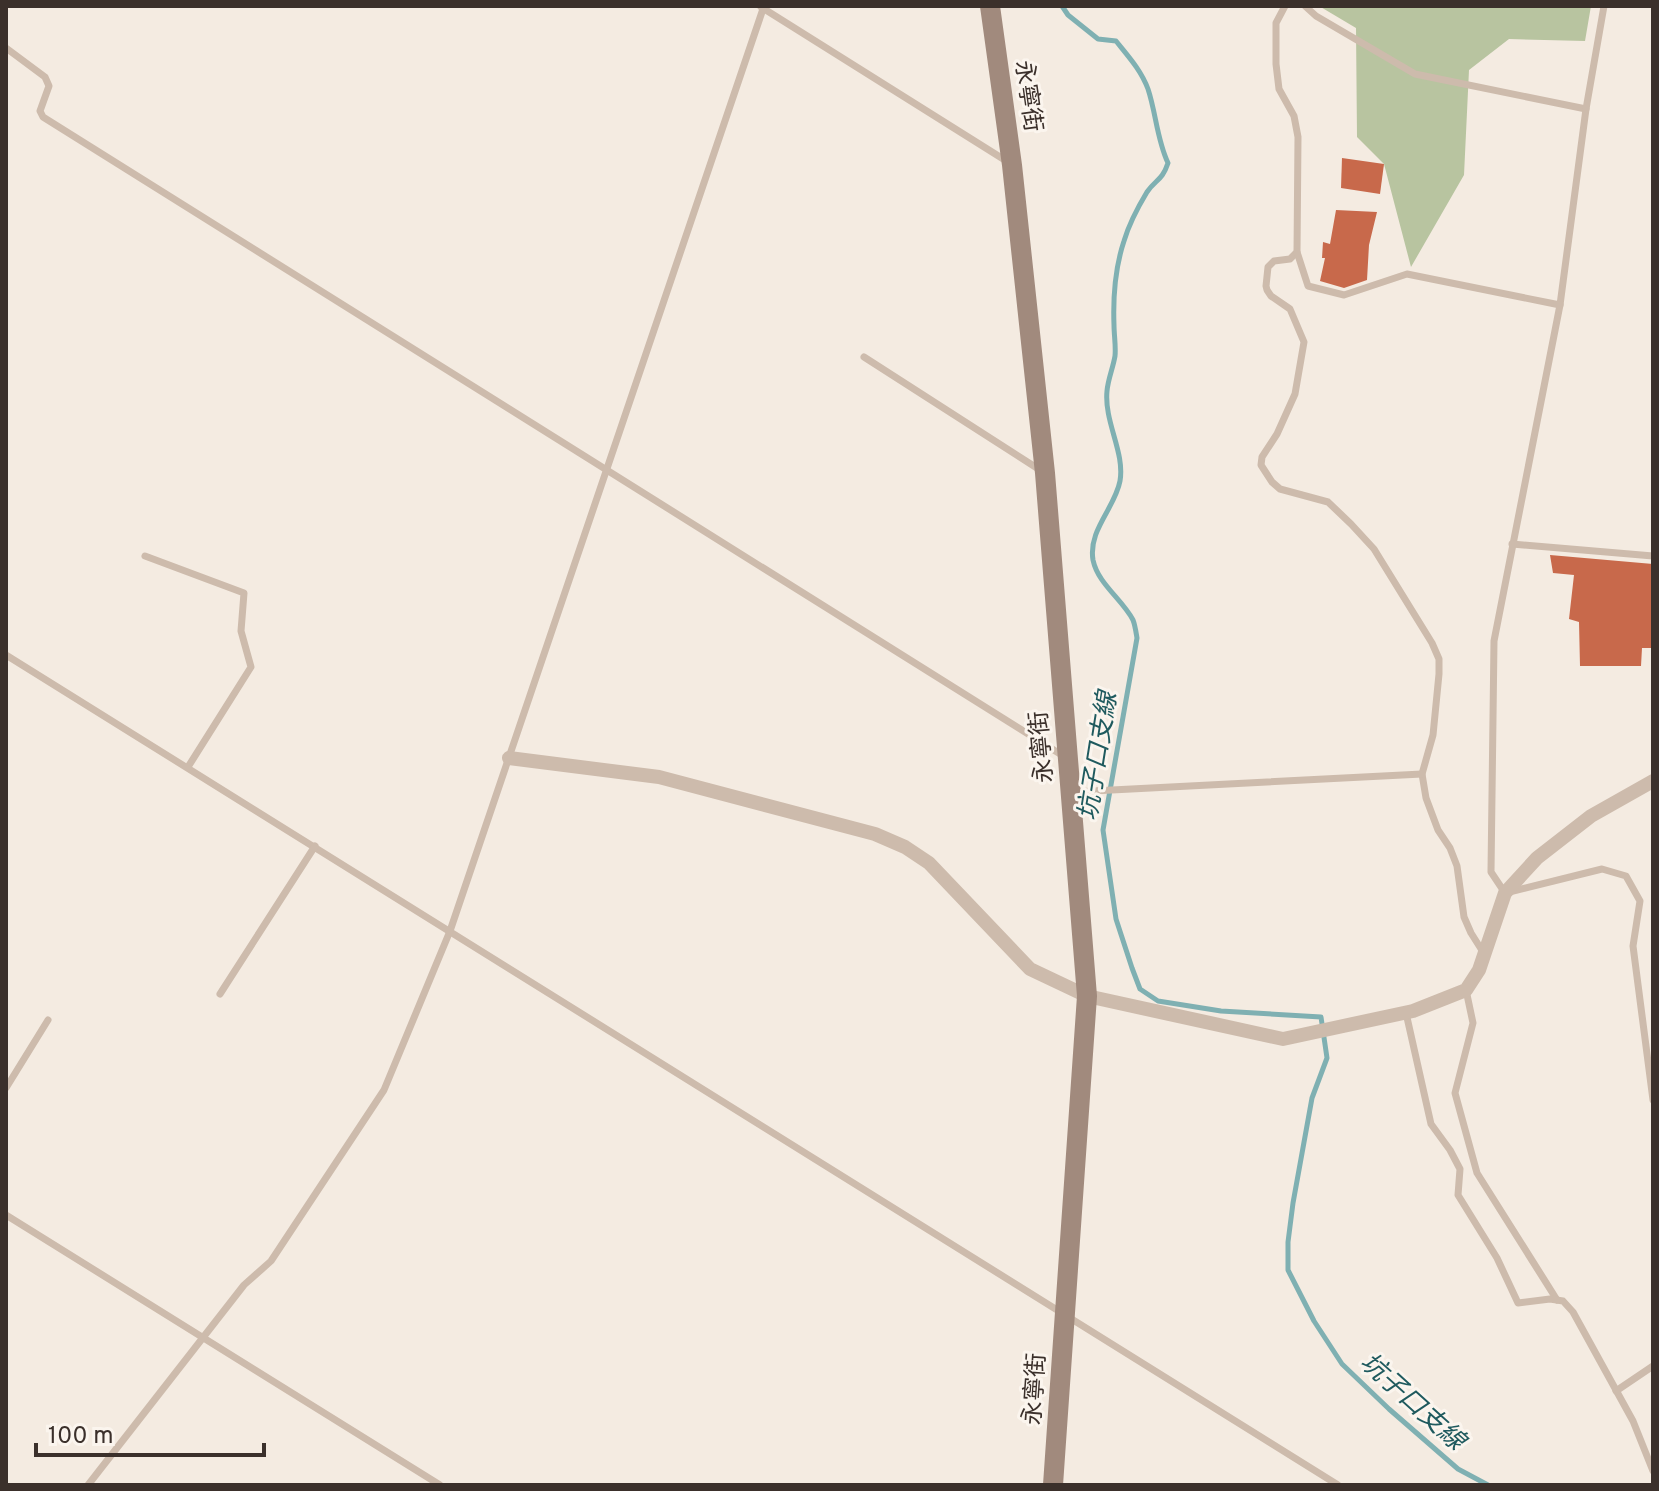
<svg xmlns="http://www.w3.org/2000/svg" width="1659" height="1491" font-family="Overpass,'Noto Sans TC',sans-serif">
  <rect width="100%" height="100%" fill="#f4ebe1"/>
  <polygon fill="#b8c4a0" points="1319,6 1591,6 1585,41 1509,39 1469,70 1464,175 1411,267 1384,164 1357,137 1356,28"/>
  <g fill="none" stroke-linecap="round" stroke-linejoin="round">
    <path stroke="#7fb0b2" stroke-width="5" d="M 1062,6 L 1068,15 L 1098,39 L 1116,41 C 1128,56 1141,70 1148,89 C 1156,113 1157,140 1168,163 C 1162,181 1156,179 1147,192 C 1138,207 1129,224 1124,241 C 1115,268 1113,298 1114,325 C 1114,335 1116,346 1115,356 C 1113,368 1108,379 1107,391 C 1104,422 1125,452 1120,481 C 1115,508 1088,530 1093,560 C 1098,584 1122,599 1133,620 C 1135,625 1136,632 1137,638 L 1103,830 L 1116,919 L 1132,968 L 1140,989 L 1158,1001 L 1221,1011 L 1321,1017 L 1327,1058 L 1312,1098 L 1293,1203 L 1288,1242 L 1288,1270 L 1314,1321 L 1342,1364 L 1389,1409 L 1458,1469 L 1488,1485"/>
  </g>
  <g fill="#c8694b">
    <polygon points="1342,158 1384,164 1380,194 1341,188"/>
    <polygon points="1336,210 1377,212 1369,245 1367,280 1344,288 1320,281 1325,258 1322,258 1323,242 1330,244"/>
    <polygon points="1550,555 1653,564 1653,648 1642,648 1641,666 1580,666 1579,622 1569,619 1574,575 1553,573"/>
  </g>
  <g fill="none" stroke-linecap="round" stroke-linejoin="round">
    <g stroke="#cdbbac" stroke-width="7">
      <polyline points="1285,6 1276,23 1276,64 1279,89 1294,116 1298,137 1297,252 1290,259 1274,261 1268,267 1266,286 1267,290 1271,296 1290,309 1304,342 1295,394 1277,434 1262,457 1261,465 1272,482 1280,489 1328,502 1351,524 1374,549 1432,643 1439,659 1439,674 1433,735 1422,774 1426,798 1438,830 1450,848 1457,866 1464,917 1471,933 1483,952"/>
      <polyline points="1305,6 1316,16 1415,74 1586,109"/>
      <polyline points="1604,6 1586,109 1560,305 1494,641 1491,872 1505,893 1602,869 1626,876 1640,901 1633,946 1653,1100"/>
      <polyline points="761,7 1008,162"/>
      <polyline points="6,48 45,77 49,86 40,111 43,117 1065,757"/>
      <polyline points="1297,252 1308,286 1344,295 1407,274 1560,305"/>
      <polyline points="864,357 1040,470"/>
      <polyline points="1512,544 1653,556"/>
      <polyline points="145,556 244,593 241,631 251,667 188,767"/>
      <polyline points="6,655 1338,1485"/>
      <polyline points="1073,792 1422,774"/>
      <polyline points="1466,990 1473,1023 1455,1093 1477,1173 1557,1300"/>
      <polyline points="220,994 315,846"/>
      <polyline points="1406,1013 1431,1124 1450,1150 1460,1169 1458,1195 1497,1258 1518,1303 1550,1299 1563,1301 1573,1312 1633,1421 1653,1471"/>
      <polyline points="6,1088 48,1020"/>
      <polyline points="6,1215 440,1485"/>
      <polyline points="1616,1391 1653,1366"/>
      <polyline points="88,1485 244,1285 271,1261 384,1090 450,931 764,6"/>
    </g>
    <polyline stroke="#cdbbac" stroke-width="14" points="509,758 659,777 875,834 905,847 929,863 1030,969 1087,996 1283,1039 1413,1011 1466,990 1479,970 1505,893 1537,858 1591,816 1653,781"/>
    <polyline stroke="#a18a7d" stroke-width="20" points="990,6 1012,165 1045,473 1087,996 1053,1485"/>
  </g>
  <g text-anchor="middle" stroke-width="6" stroke-linejoin="round" paint-order="stroke">
    <g font-size="24" fill="#3b302b" stroke="#fbf5ee">
      <text transform="translate(1029 96) rotate(82)" y="8">永寧街</text>
      <text transform="translate(1041 747) rotate(-95)" y="8">永寧街</text>
      <text transform="translate(1034 1389) rotate(-86)" y="8">永寧街</text>
    </g>
    <g font-size="26" font-style="italic" fill="#1f5a5e" stroke="#fbf5ee">
      <text transform="translate(1097 756) rotate(-81)" y="9">坑子口支線</text>
      <text transform="translate(1413 1401) rotate(42)" y="9">坑子口支線</text>
    </g>
  </g>
  <rect width="1659" height="1491" fill="none" stroke="#3b302b" stroke-width="16"/>
  <path d="M36 1443v12h228v-12" fill="none" stroke="#3b302b" stroke-width="4"/>
  <text x="48" y="1443" font-size="24" fill="#3b302b" stroke="#fbf5ee" stroke-width="6" paint-order="stroke">100 m</text>
</svg>
